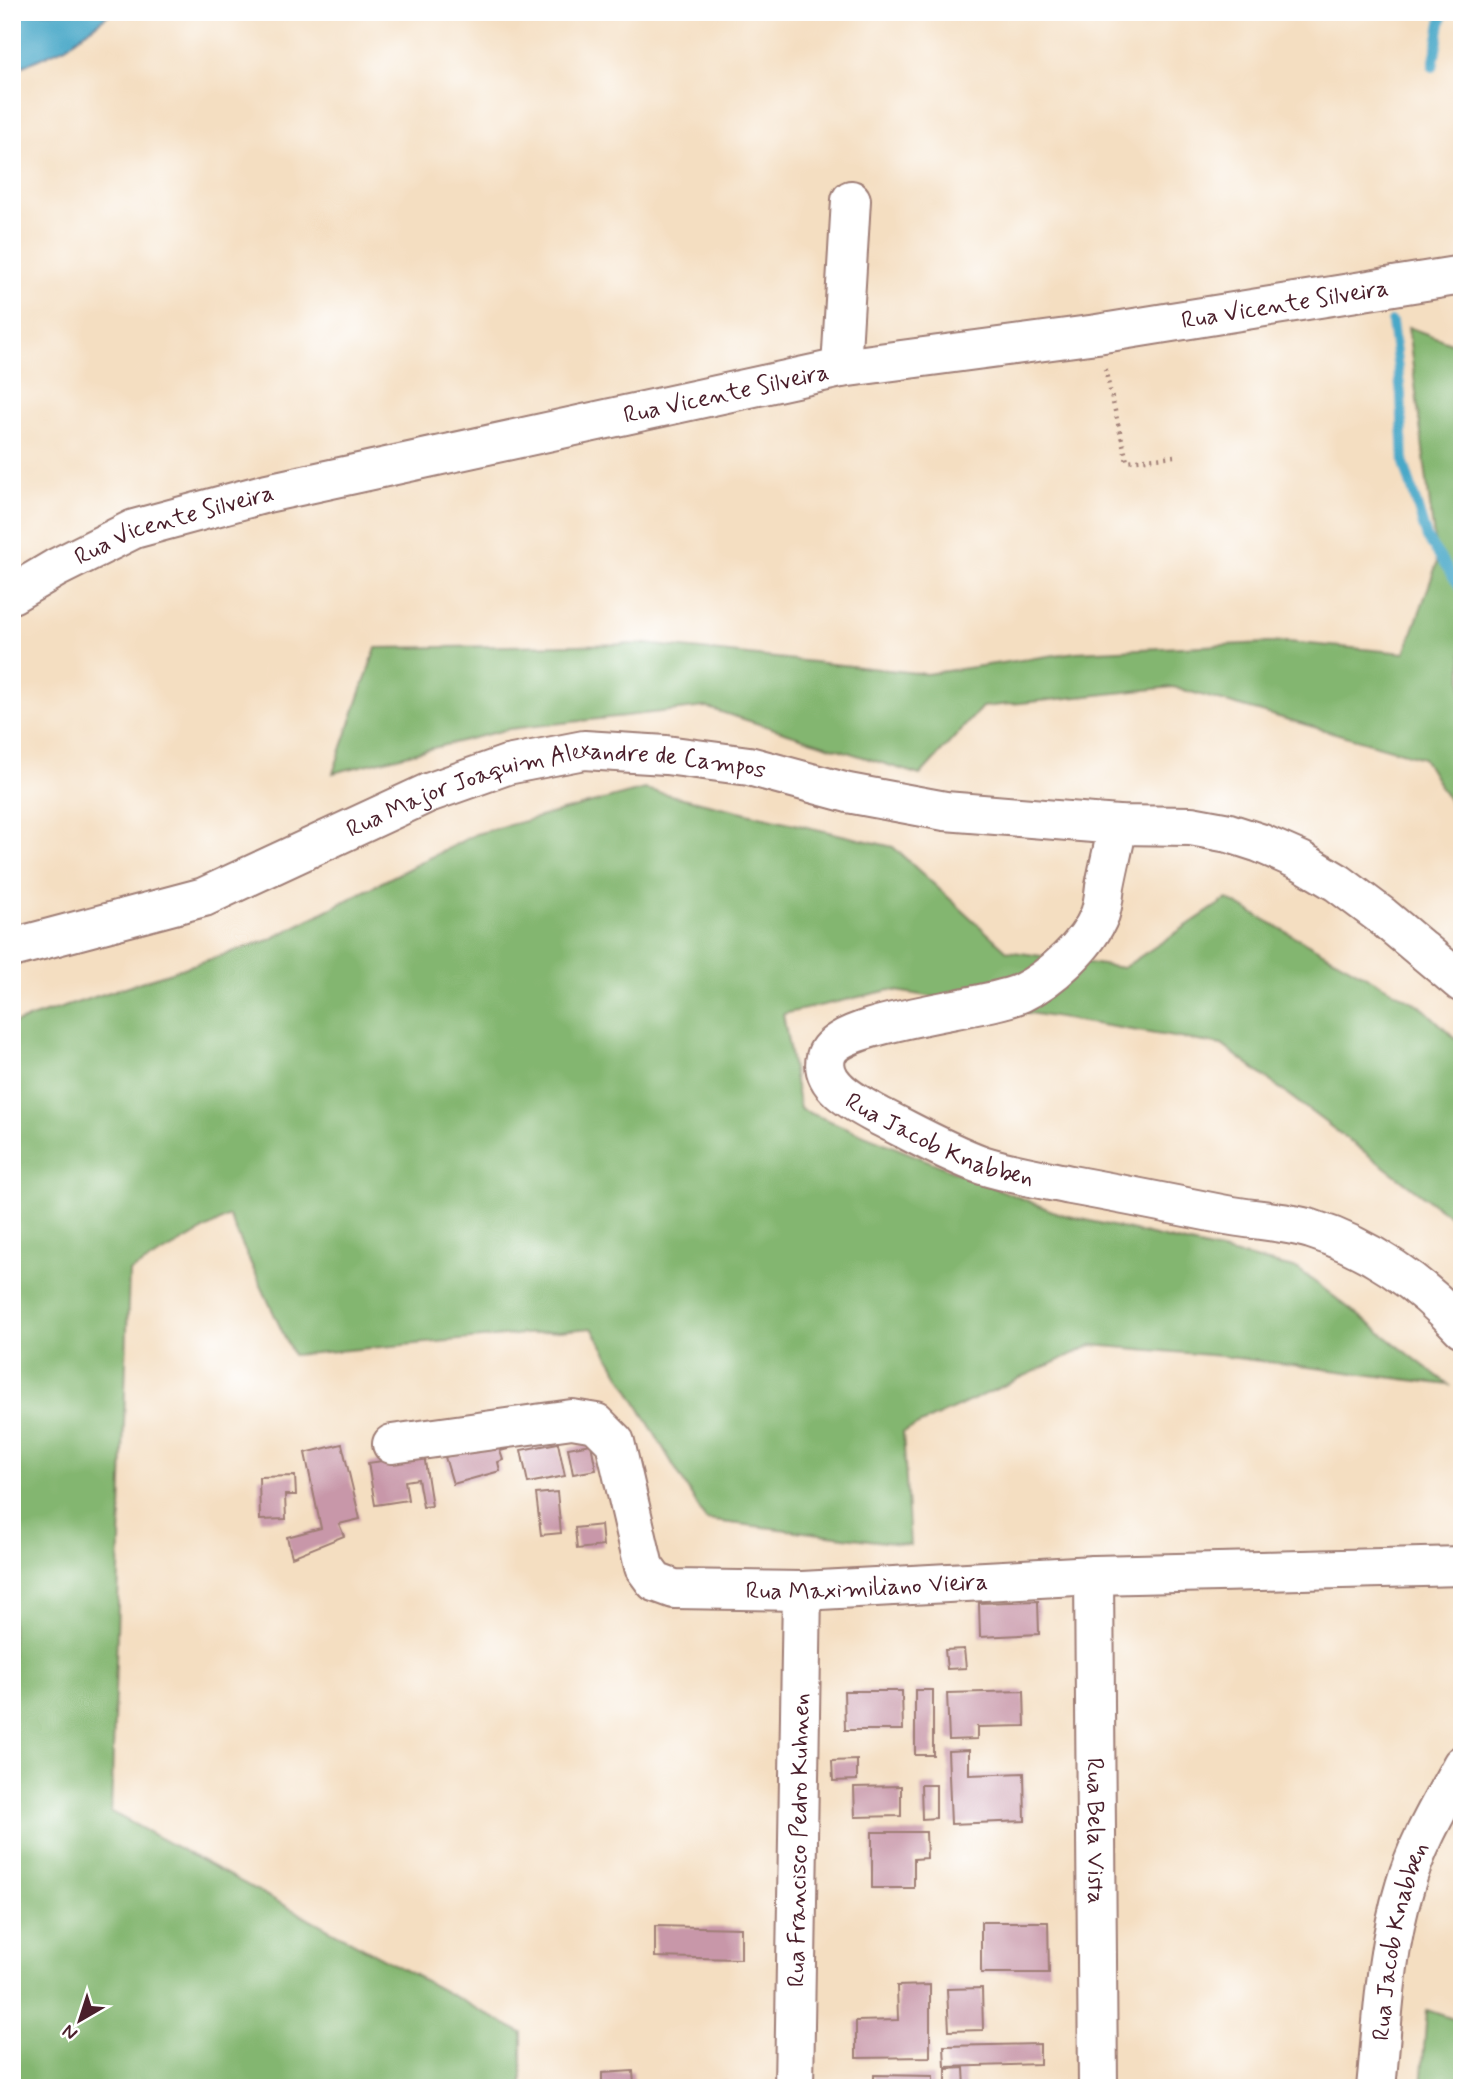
<svg xmlns="http://www.w3.org/2000/svg" width="1474" height="2100" font-family="Mynerve,sans-serif">
  <rect width="100%" height="100%" fill="#fff"/>
  <filter id="ink" filterUnits="userSpaceOnUse"><feTurbulence type="fractalNoise" baseFrequency=".0143" numOctaves="2"/><feDisplacementMap in="SourceGraphic" scale="14" xChannelSelector="R" yChannelSelector="G"/><feConvolveMatrix kernelMatrix="1 2 1 2 8 2 1 2 1" color-interpolation-filters="sRGB"/></filter>
  <filter id="wash" filterUnits="userSpaceOnUse"><feTurbulence type="fractalNoise" baseFrequency=".00686" numOctaves="4" result="noise"/><feDisplacementMap in="SourceGraphic" scale="28" xChannelSelector="R" yChannelSelector="G"/><feGaussianBlur stdDeviation="1.57" result="paint"/><feColorMatrix in="noise" values="0 0 0 0 0 0 0 0 0 0 0 0 0 0 0 0 0 1.4 0 .05"/><feComposite in="paint" operator="in"/></filter>
  <g filter="url(#wash)">
    <rect width="100%" height="100%" fill="#f4dec1"/>
    <g fill="#83b670" stroke="#666a4e" stroke-width="2">
      <polygon points="1408,327 1462,347 1462,823 1423,758 1173,687 982,707 920,775 705,707 509,729 333,773 376,648 645,644 926,674 1076,652 1288,642 1405,653 1437,563"/>
      <polygon points="644,789 893,847 1007,951 1123,968 1227,899 1422,1007 1462,1045 1462,1225 1222,1045 890,990 783,1014 800,1109 1060,1214 1298,1269 1449,1385 1221,1356 1092,1345 903,1432 910,1545 706,1520 592,1328 293,1355 229,1216 129,1272 111,1812 522,2033 522,2088 12,2088 12,1024 269,940 476,834"/>
      <polygon points="1427,2010 1462,2022 1462,2088 1421,2088"/>
    </g>
    <polygon fill="#49a8c8" stroke="#4a647a" stroke-width="2" points="12,12 112,12 66,47 12,71"/>
    <g fill="none" stroke-linecap="round" stroke-linejoin="round">
      <g stroke="#49a8c8" stroke-width="10">
        <polyline points="1433,67 1443,12"/>
        <polyline points="1392,322 1401,394 1404,463 1427,538 1462,590"/>
      </g>
    </g>
    <g id="blocks">
      <g fill="#c897a9">
        <polygon points="505,1440 508,1449 500,1451 503,1460 498,1462 500,1471 453,1484 445,1457"/>
        <polygon points="558,1443 565,1476 528,1483 521,1450"/>
        <polygon points="342,1444 360,1519 339,1524 344,1536 292,1557 287,1537 321,1528 305,1453"/>
        <polygon points="591,1444 596,1470 573,1474 568,1448"/>
        <polygon points="424,1455 432,1506 423,1507 418,1479 405,1481 408,1500 375,1505 368,1463"/>
        <polygon points="295,1476 296,1495 285,1495 286,1519 260,1520 259,1477"/>
        <polygon points="557,1492 561,1533 541,1535 536,1494"/>
        <polygon points="601,1525 603,1546 577,1549 575,1528"/>
        <polygon points="1038,1601 1039,1634 980,1637 979,1603"/>
        <polygon points="964,1649 966,1668 947,1669 945,1650"/>
        <rect x="915" y="1690" width="18" height="65"/>
        <polygon points="844,1691 902,1691 903,1730 845,1730"/>
        <polygon points="1024,1691 1025,1726 977,1727 977,1739 949,1740 947,1693"/>
        <polygon points="969,1750 969,1775 1024,1773 1025,1821 951,1824 948,1751"/>
        <polygon points="857,1760 857,1780 833,1781 832,1761"/>
        <polygon points="921,1785 936,1785 936,1818 922,1819"/>
        <polygon points="901,1786 901,1816 855,1817 854,1787"/>
        <polygon points="872,1832 926,1832 927,1858 914,1859 914,1888 872,1888"/>
        <polygon points="981,1922 1048,1922 1049,1973 981,1973"/>
        <polygon points="655,1926 741,1928 741,1959 655,1957"/>
        <polygon points="930,1985 930,2057 856,2058 856,2021 898,2020 897,1986"/>
        <polygon points="982,1988 983,2030 949,2031 947,1989"/>
        <polygon points="1040,2044 1040,2064 945,2067 944,2046"/>
        <polygon points="964,2068 965,2088 946,2088 946,2069"/>
        <polygon points="633,2071 634,2084 726,2081 726,2088 602,2088 602,2073"/>
        <polygon points="874,2075 933,2076 933,2088 874,2088"/>
      </g>
    </g>
  </g>
  <g filter="url(#ink)">
    <use href="#blocks" fill-opacity="0" stroke="#9f7e76" stroke-width="2"/>
    <g fill="none" stroke-linecap="round" stroke-linejoin="round">
      <defs>
        <g id="minor">
          <polyline points="841,368 851,200"/>
          <path id="s1" d="M 12,594 L 56,568 L 134,529 L 267,493 L 841,368 L 1097,334 L 1462,275"/>
          <path id="s2" d="M 1118,825 C 1114,845 1109,865 1105,886 C 1104,895 1103,905 1100,914 C 1088,945 1050,979 1021,993 C 984,1010 834,1020 826,1057 C 819,1086 859,1105 879,1116 C 913,1133 946,1152 982,1165 C 1010,1174 1041,1179 1071,1185 C 1121,1194 1171,1204 1221,1214 C 1251,1220 1283,1221 1311,1229 C 1369,1247 1421,1283 1462,1328"/>
          <path id="s3" d="M 392,1444 L 572,1419 L 596,1423 L 615,1442 L 644,1567 L 655,1582 L 674,1589 L 802,1591 L 1094,1575 L 1462,1566"/>
          <path id="s4" d="M 1094,1575 L 1098,2088"/>
          <path id="s5" d="M 794,2088 L 802,1591"/>
          <path id="s6" d="M 1376,2088 C 1383,2020 1385,1951 1405,1886 C 1417,1843 1441,1804 1462,1765"/>
        </g>
        <g id="secondary">
          <path id="s7" d="M 12,948 L 204,897 L 428,793 L 507,765 L 584,750 L 666,755 L 749,766 L 848,793 L 945,811 L 1118,825 L 1191,826 L 1229,833 L 1260,843 L 1301,861 L 1338,883 L 1382,916 L 1462,983"/>
        </g>
      </defs>
      <use href="#minor" stroke="#9f7e76" stroke-width="42"/>
      <use href="#secondary" stroke="#9f7e76" stroke-width="42"/>
      <polyline stroke="#9f7e76" stroke-width="4.5" stroke-dasharray="2 5" stroke-linecap="butt" points="1105,369 1127,461 1174,456"/>
      <use href="#minor" stroke="#fff" stroke-width="38"/>
      <use href="#secondary" stroke="#fff" stroke-width="38"/>
    </g>
  </g>
  <g text-anchor="middle" stroke-width="7" stroke-linejoin="round" paint-order="stroke">
    <g font-size="24" fill="#4a1f2b" stroke="#fff">
      <text dy="8" stroke="none"><textPath href="#s1" startOffset="1312">Rua Vicente Silveira</textPath></text>
      <text dy="8" stroke="none"><textPath href="#s1" startOffset="746">Rua Vicente Silveira</textPath></text>
      <text dy="8" stroke="none"><textPath href="#s1" startOffset="178">Rua Vicente Silveira</textPath></text>
      <text dy="8" stroke="none"><textPath href="#s7" startOffset="574">Rua Major Joaquim Alexandre de Campos</textPath></text>
      <text dy="8" stroke="none"><textPath href="#s2" startOffset="565">Rua Jacob Knabben</textPath></text>
      <text dy="8" stroke="none"><textPath href="#s3" startOffset="593">Rua Maximiliano Vieira</textPath></text>
      <text dy="8" stroke="none"><textPath href="#s4" startOffset="256">Rua Bela Vista</textPath></text>
      <text dy="8" stroke="none"><textPath href="#s5" startOffset="248">Rua Francisco Pedro Kuhnen</textPath></text>
      <text dy="8" stroke="none"><textPath href="#s6" startOffset="149">Rua Jacob Knabben</textPath></text>
    </g>
  </g>
  <rect width="1474" height="2100" fill="none" stroke="#fff" stroke-width="42"/>
  <g transform="translate(80 2020) rotate(219)" stroke="#ffffff" stroke-width="5" paint-order="stroke">
  <path d="M0-5L12 26L0 18L-12 26Z" fill="#4a1f2b"/>
  <text y="-10" font-size="19" font-weight="bold" text-anchor="middle" fill="#4a1f2b">N</text>
  </g>
</svg>
